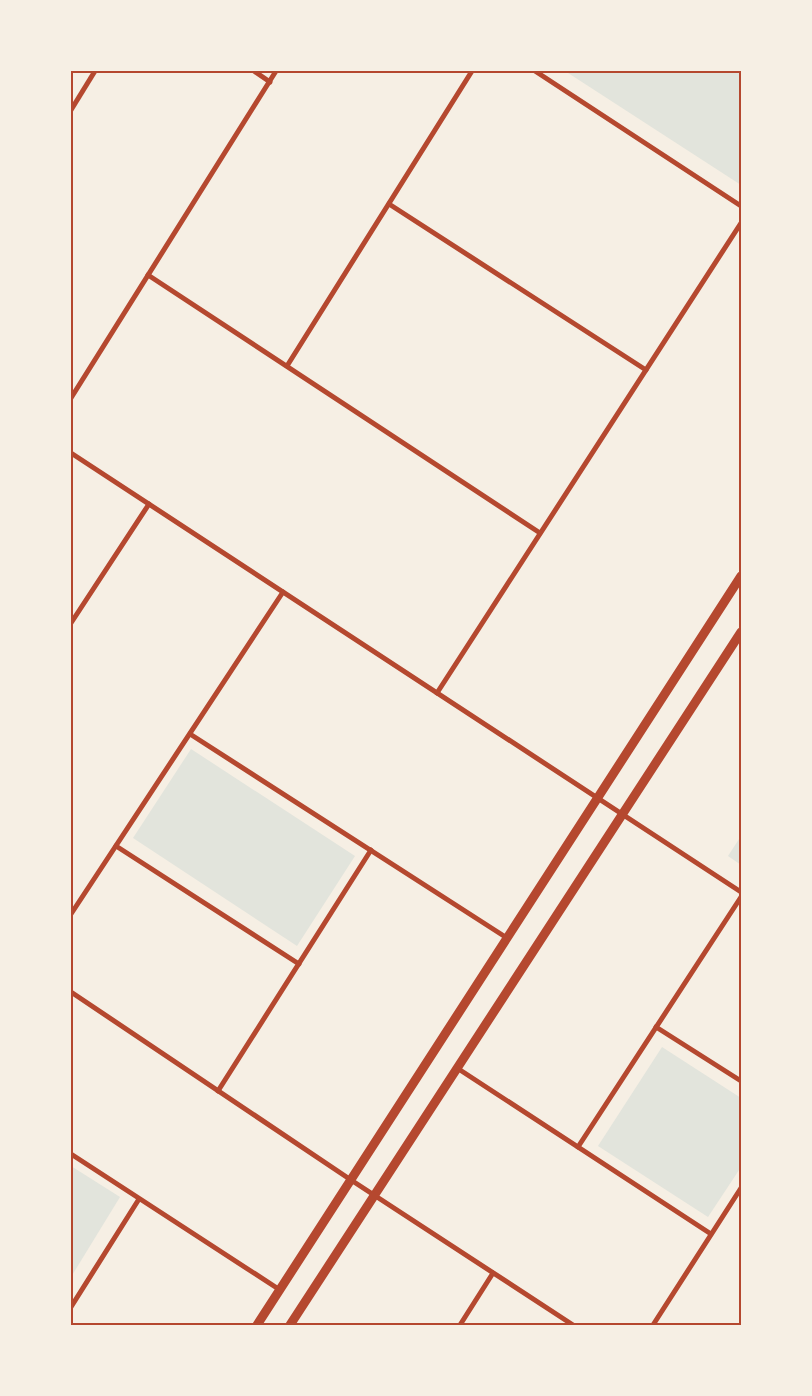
<svg xmlns="http://www.w3.org/2000/svg" width="812" height="1396" font-family="Figtree,sans-serif">
  <rect width="100%" height="100%" fill="#f6efe4"/>
  <g fill="#e2e4dc">
    <polygon points="565,71 741,71 741,185"/>
    <polygon points="191,749 355,856 297,946 133,838"/>
    <polygon points="741,836 741,865 728,856"/>
    <polygon points="662,1047 741,1098 741,1167 708,1217 598,1146"/>
    <polygon points="71,1166 120,1197 71,1277"/>
  </g>
  <g fill="none" stroke-linecap="round" stroke-linejoin="round">
    <g stroke="#b5482f" stroke-width="5">
      <polyline points="254,71 270,82"/>
      <polyline points="535,71 741,206"/>
      <polyline points="71,110 95,71"/>
      <polyline points="389,204 646,370"/>
      <polyline points="148,275 540,533"/>
      <polyline points="287,366 472,71"/>
      <polyline points="71,398 276,71"/>
      <polyline points="71,453 741,892"/>
      <polyline points="71,623 149,504"/>
      <polyline points="437,693 741,223"/>
      <polyline points="190,734 507,938"/>
      <polyline points="116,846 299,964"/>
      <polyline points="71,914 283,592"/>
      <polyline points="71,992 351,1180 573,1325"/>
      <polyline points="656,1027 741,1081"/>
      <polyline points="457,1068 711,1234"/>
      <polyline points="218,1091 371,850"/>
      <polyline points="578,1147 741,897"/>
      <polyline points="71,1154 280,1290"/>
      <polyline points="71,1307 139,1199"/>
      <polyline points="460,1325 493,1273"/>
      <polyline points="653,1325 741,1188"/>
    </g>
    <g stroke="#b5482f" stroke-width="9">
      <polyline points="257,1325 741,576"/>
      <polyline points="290,1325 741,632"/>
    </g>
  </g>
  <rect width="812" height="1396" fill="none" stroke="#f6efe4" stroke-width="145"/>
  <rect x="72" y="72" width="668" height="1252" fill="none" stroke="#b5482f" stroke-width="2"/>
</svg>
